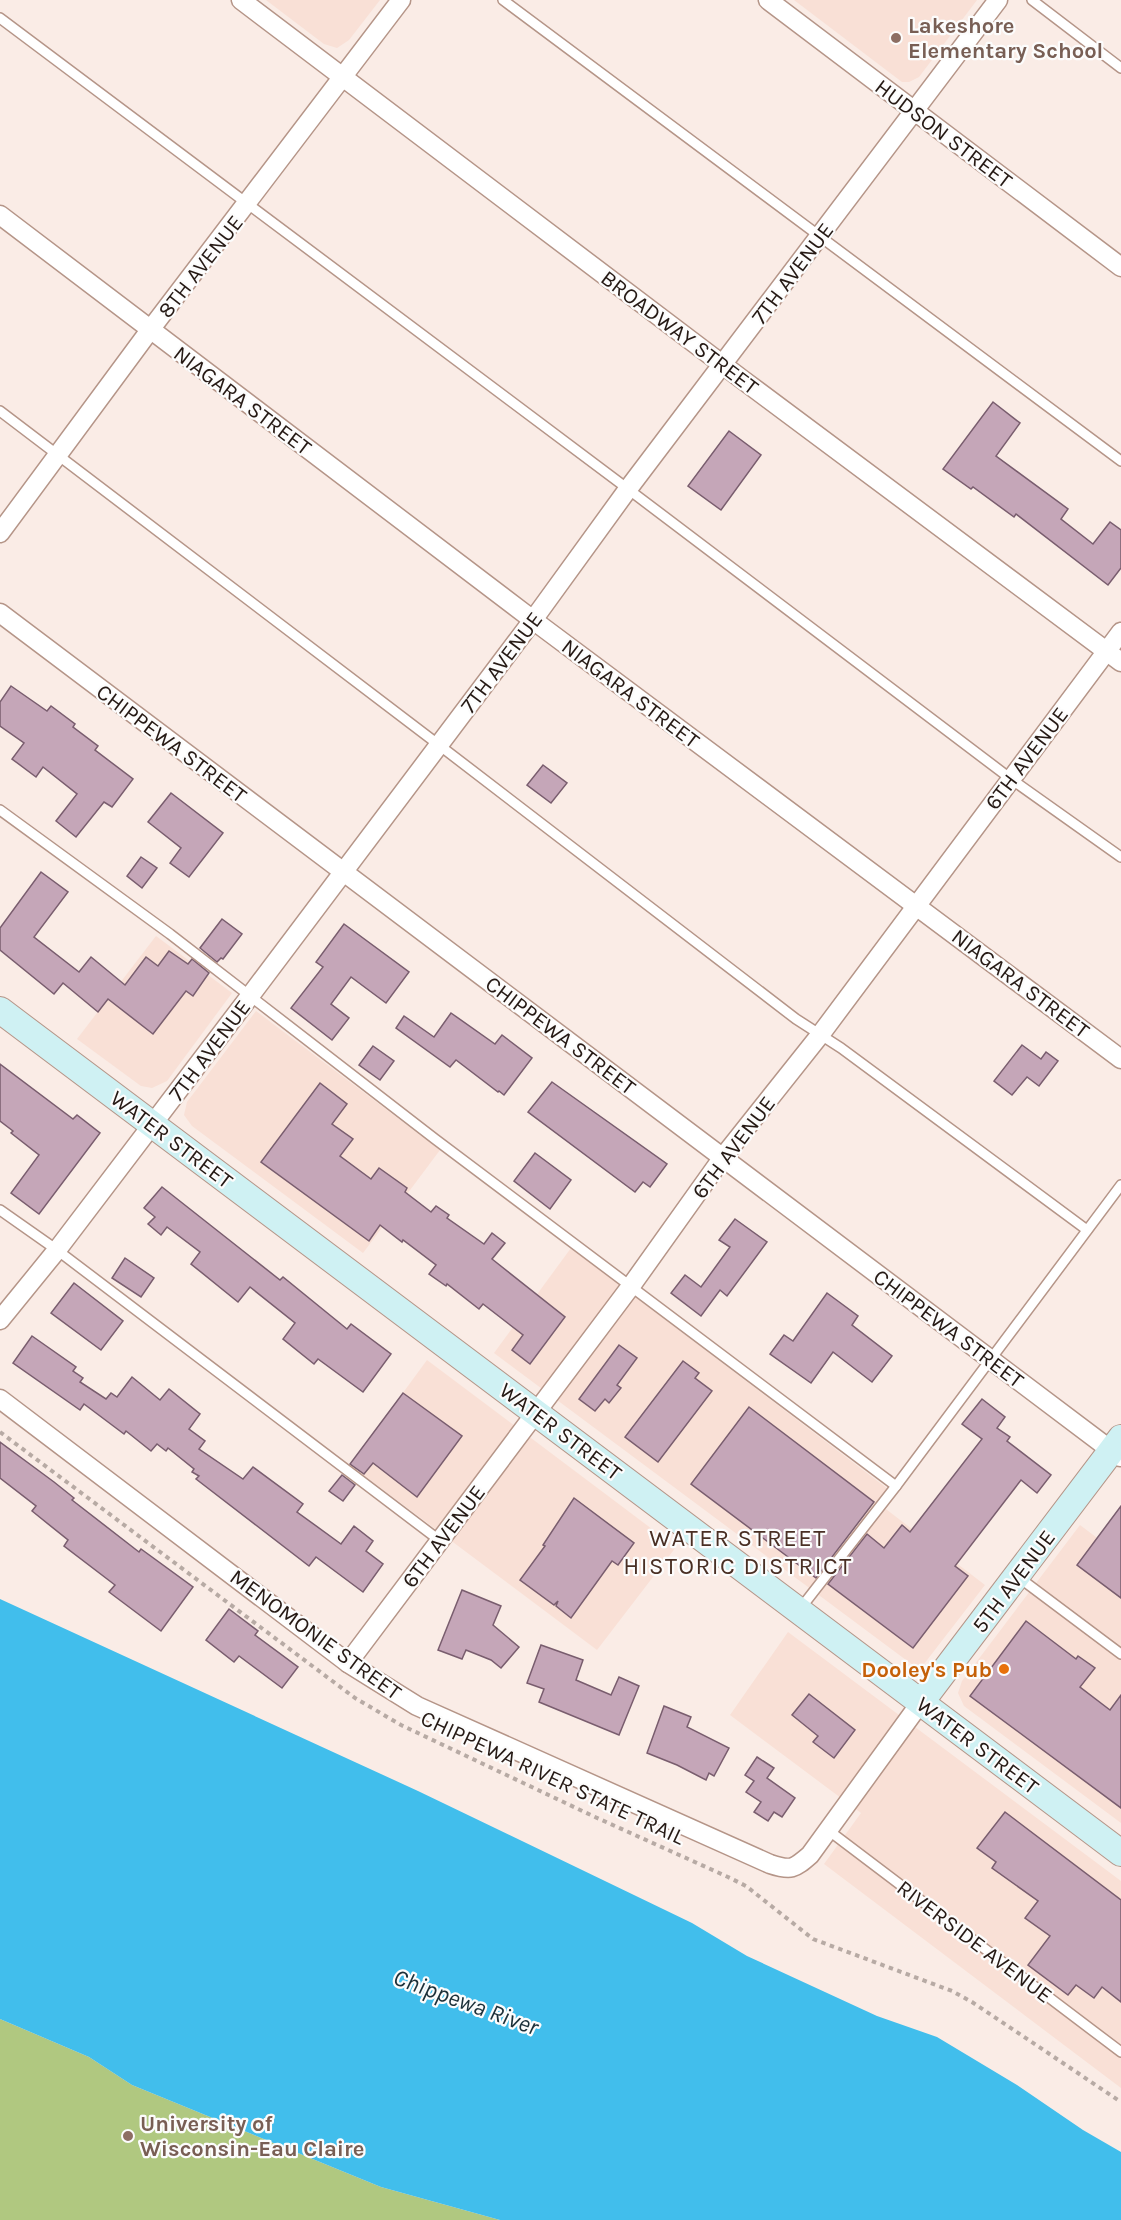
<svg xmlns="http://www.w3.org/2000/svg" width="1121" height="2220" font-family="Karla,sans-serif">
  <rect width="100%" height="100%" fill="#faece6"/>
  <g fill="#f9e0d6">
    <polygon points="266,0 380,0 349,40 337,48 324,44"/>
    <polygon points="794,0 977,0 919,77 909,82 902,82"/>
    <polygon points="156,936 232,993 167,1081 152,1088 141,1086 77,1039"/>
    <polygon points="256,1011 440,1150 363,1253 192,1126 184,1115 187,1102"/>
    <polygon points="571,1248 888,1489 878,1503 985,1585 924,1664 919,1666 913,1665 906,1660 494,1353"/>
    <polygon points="427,1360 676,1547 597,1650 350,1465"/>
    <polygon points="1080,1525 1121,1556 1121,1646 1114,1655 1121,1660 1121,1823 964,1706 958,1693 962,1681"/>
    <polygon points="788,1632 1121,1881 1121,2088 824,1864 861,1813 730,1715"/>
  </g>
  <polygon fill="#b0c880" points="0,2019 89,2057 132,2085 381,2187 500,2220 0,2220"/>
  <polygon fill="#41beec" points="0,1599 418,1791 692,1923 747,1956 877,2016 937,2037 1017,2085 1083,2130 1121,2152 1121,2220 500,2220 381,2187 132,2085 89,2057 0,2019"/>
  <g fill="#c5a6b8" stroke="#795d6e" stroke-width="1.5">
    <polygon points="993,402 1020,423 996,456 1068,509 1061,519 1093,544 1110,522 1121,530 1121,568 1108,585 1016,514 1014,517 973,487 971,489 943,469"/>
    <polygon points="729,431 761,455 721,510 688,486"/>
    <polygon points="11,686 47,711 51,706 75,724 73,727 98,746 95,750 133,779 112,807 104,802 76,837 56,821 77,794 43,767 36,777 12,759 24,743 0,726 0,702"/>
    <polygon points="543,765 567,783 551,803 527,785"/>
    <polygon points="171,793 223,833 189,877 170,863 181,848 148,822"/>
    <polygon points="141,857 157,868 142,888 127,876"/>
    <polygon points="41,872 68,892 34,937 79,972 91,957 125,985 146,957 158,966 169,951 188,964 192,959 209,973 193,996 186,991 153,1034 108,999 98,1012 63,983 54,994 0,950 0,928"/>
    <polygon points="222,919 242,934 223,959 221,958 217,962 200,948"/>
    <polygon points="344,924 409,972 386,1003 351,977 331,1004 349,1018 332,1040 291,1008 323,967 316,962"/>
    <polygon points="451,1013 495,1044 502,1035 532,1058 504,1095 499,1091 498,1092 456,1060 450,1067 396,1028 404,1016 434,1037"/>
    <polygon points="1022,1045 1041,1059 1046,1052 1058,1061 1039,1086 1027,1077 1012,1095 994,1081"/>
    <polygon points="373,1046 394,1061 380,1080 359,1065"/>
    <polygon points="0,1064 73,1119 77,1115 100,1133 39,1214 11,1193 39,1155 11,1133 13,1131 0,1121"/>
    <polygon points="552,1082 667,1164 650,1187 643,1182 635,1192 528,1112"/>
    <polygon points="320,1083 347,1104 332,1124 353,1139 340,1156 371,1179 379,1168 407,1188 405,1192 431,1212 436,1206 449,1215 447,1218 484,1244 492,1233 505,1243 492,1259 565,1317 530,1364 512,1350 523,1335 483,1304 479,1309 447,1284 446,1286 429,1274 436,1265 403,1240 402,1242 380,1225 369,1241 261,1162"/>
    <polygon points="535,1153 571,1180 550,1209 514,1181"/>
    <polygon points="162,1187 280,1280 283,1277 347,1329 351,1324 391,1354 363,1392 318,1359 314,1364 283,1339 295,1323 250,1287 238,1302 191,1264 200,1252 167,1227 161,1235 148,1224 155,1217 144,1208"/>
    <polygon points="735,1219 767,1242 727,1296 720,1290 701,1316 671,1293 685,1275 701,1287 730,1247 719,1240"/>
    <polygon points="125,1258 154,1278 141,1297 112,1278"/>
    <polygon points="74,1283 123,1321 101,1350 51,1313"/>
    <polygon points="827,1293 858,1316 852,1325 892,1356 872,1382 833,1352 811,1383 770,1354 784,1335 793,1341"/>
    <polygon points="32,1336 76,1367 73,1371 83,1378 80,1382 106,1399 111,1393 117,1397 132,1377 160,1400 169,1389 200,1414 189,1429 205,1441 199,1449 243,1479 253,1467 303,1504 297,1512 341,1544 354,1526 373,1541 366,1551 383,1564 363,1592 316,1557 309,1566 196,1479 199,1476 192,1472 194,1469 168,1448 166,1451 157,1444 151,1451 126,1431 124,1434 84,1404 80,1410 13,1363"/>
    <polygon points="619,1345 637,1358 617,1385 621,1388 609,1403 605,1399 595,1411 579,1399"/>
    <polygon points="683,1361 699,1373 695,1378 712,1391 658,1462 625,1437"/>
    <polygon points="403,1393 462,1436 417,1497 373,1463 364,1474 350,1464"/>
    <polygon points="982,1399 1005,1417 997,1428 1010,1437 1007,1441 1051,1475 1037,1493 1021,1480 955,1566 968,1576 913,1648 828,1584 867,1534 884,1548 902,1525 910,1532 982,1439 962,1424"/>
    <polygon points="749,1407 874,1502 816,1578 691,1484"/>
    <polygon points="0,1442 54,1482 74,1498 72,1500 139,1552 141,1549 193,1587 161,1631 109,1592 115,1585 64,1546 68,1540 32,1511 36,1506 0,1478"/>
    <polygon points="342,1475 355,1485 343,1501 329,1491"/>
    <polygon points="574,1498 634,1543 618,1565 612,1561 571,1618 556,1606 558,1601 554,1605 520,1580 545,1546 543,1545"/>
    <polygon points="1121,1506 1121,1598 1077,1565"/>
    <polygon points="462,1590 501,1606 493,1625 519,1647 501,1668 491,1660 466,1650 462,1659 438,1650"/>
    <polygon points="229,1609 258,1631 255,1635 298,1667 282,1688 239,1656 234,1662 206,1640"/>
    <polygon points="1026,1621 1076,1659 1078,1656 1095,1668 1080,1687 1110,1710 1121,1695 1121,1808 970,1696"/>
    <polygon points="541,1645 583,1660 576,1680 611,1695 619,1677 639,1686 619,1735 539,1702 544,1689 527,1683"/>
    <polygon points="809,1694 855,1730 834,1758 813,1742 818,1736 792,1715"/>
    <polygon points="664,1706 691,1717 687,1727 729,1748 714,1776 709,1773 706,1780 677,1765 647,1753"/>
    <polygon points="757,1757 774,1768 767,1778 795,1798 782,1817 774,1812 768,1821 754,1812 761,1802 746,1792 754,1781 745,1775"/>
    <polygon points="1005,1812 1121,1900 1121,2002 1102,1987 1094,1998 1076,1985 1068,1995 1028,1965 1050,1936 1025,1918 1038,1901 992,1868 996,1862 977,1848"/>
  </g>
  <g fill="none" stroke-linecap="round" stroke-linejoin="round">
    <defs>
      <g id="service">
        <polyline points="503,0 1121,461"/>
        <polyline points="1032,0 1121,68"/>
        <polyline points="0,18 628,489 1011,779 1121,857"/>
        <polyline points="0,411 439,745 796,1019 841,1048 1087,1230"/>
        <polyline points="0,810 170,934 435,1139 896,1486"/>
        <polyline points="0,1210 57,1250 439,1540"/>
        <polyline points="1017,1576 1121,1654"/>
        <polyline points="800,1609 896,1486 1121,1185"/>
        <polyline points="828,1830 1121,2052"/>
      </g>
      <g id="minor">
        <polyline points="241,0 743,380 1121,662"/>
        <polyline points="768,0 1121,267"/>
        <polyline points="0,215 533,620 1121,1059"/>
        <polyline points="0,533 150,330 401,0"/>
        <polyline points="0,613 1120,1457"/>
        <polyline points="0,1320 57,1250 250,996 533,620 628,489 998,0"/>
        <path d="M 0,1399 L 348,1663 L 417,1706 L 770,1864 C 791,1871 794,1869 810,1855 L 921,1702"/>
        <polyline points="348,1663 631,1286 723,1157 820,1035 1121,632"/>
      </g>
      <g id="secondary">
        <polyline points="0,1010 1121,1853"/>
        <polyline points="921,1702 1121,1438"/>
      </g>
    </defs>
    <use href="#service" stroke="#b59588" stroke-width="12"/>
    <use href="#minor" stroke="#b59588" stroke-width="21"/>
    <use href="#secondary" stroke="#b59588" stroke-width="28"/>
    <polyline stroke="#b7aaa4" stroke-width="4" stroke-dasharray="4.5 4.5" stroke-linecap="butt" points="0,1432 355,1698 401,1725 595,1817 728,1877 746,1886 813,1939 952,1991 972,2002 1121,2102"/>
    <use href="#service" stroke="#fff" stroke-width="9"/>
    <use href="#minor" stroke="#fff" stroke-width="18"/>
    <use href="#secondary" stroke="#cff1f3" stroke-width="26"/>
  </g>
  <g fill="#8d6e63" stroke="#fcfcfc" stroke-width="2">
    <circle cx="896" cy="38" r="6"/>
    <circle cx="128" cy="2136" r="6"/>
  </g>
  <circle fill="#e8710a" stroke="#fcfcfc" stroke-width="2" cx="1004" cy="1669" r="6"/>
  <g text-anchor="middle" stroke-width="4.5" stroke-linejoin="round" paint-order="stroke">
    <g font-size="22" font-weight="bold" fill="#785e54" stroke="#fcfcfc" text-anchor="start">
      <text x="908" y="33">Lakeshore<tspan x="908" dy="25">Elementary School</tspan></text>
      <text x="140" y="2131">University of<tspan x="140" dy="25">Wisconsin-Eau Claire</tspan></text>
    </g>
    <g font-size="22" fill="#251914" stroke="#fcfcfc">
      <text transform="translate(944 133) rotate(37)" y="8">HUDSON STREET</text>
      <text transform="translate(200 266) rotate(-52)" y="8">8TH AVENUE</text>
      <text transform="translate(792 273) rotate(-53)" y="8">7TH AVENUE</text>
      <text transform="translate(680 332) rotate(37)" y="8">BROADWAY STREET</text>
      <text transform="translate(243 400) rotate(37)" y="8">NIAGARA STREET</text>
      <text transform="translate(501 662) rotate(-53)" y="8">7TH AVENUE</text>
      <text transform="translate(631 693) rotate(37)" y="8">NIAGARA STREET</text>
      <text transform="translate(172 743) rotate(37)" y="8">CHIPPEWA STREET</text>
      <text transform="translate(1026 758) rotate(-53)" y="8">6TH AVENUE</text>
      <text transform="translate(1021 983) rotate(37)" y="8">NIAGARA STREET</text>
      <text transform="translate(561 1035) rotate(37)" y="8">CHIPPEWA STREET</text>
      <text transform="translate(209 1050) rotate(-53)" y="8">7TH AVENUE</text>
      <text transform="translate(172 1139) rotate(37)" y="8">WATER STREET</text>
      <text transform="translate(733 1147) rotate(-53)" y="8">6TH AVENUE</text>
      <text transform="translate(949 1328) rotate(37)" y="8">CHIPPEWA STREET</text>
      <text transform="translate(561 1431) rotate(37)" y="8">WATER STREET</text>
      <text transform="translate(443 1536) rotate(-53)" y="8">6TH AVENUE</text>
      <text transform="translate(1013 1581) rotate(-53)" y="8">5TH AVENUE</text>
      <text transform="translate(316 1634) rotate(36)" y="8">MENOMONIE STREET</text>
      <text transform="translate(978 1745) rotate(37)" y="8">WATER STREET</text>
      <text transform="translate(553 1777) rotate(25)" y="8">CHIPPEWA RIVER STATE TRAIL</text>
      <text transform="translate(975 1941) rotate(37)" y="8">RIVERSIDE AVENUE</text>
    </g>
    <g font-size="22" font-weight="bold" fill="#c56008" stroke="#fcfcfc" text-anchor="end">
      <text x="992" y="1677">Dooley's Pub</text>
    </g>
    <g font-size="24" letter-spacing="1.5" fill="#492f24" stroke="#fcfcfc">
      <text x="738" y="1546">WATER STREET<tspan x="738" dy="28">HISTORIC DISTRICT</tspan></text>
    </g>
    <g font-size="24" font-style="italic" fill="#1c3039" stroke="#fcfcfc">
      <text transform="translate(466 2002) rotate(20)" y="8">Chippewa River</text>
    </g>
  </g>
</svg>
